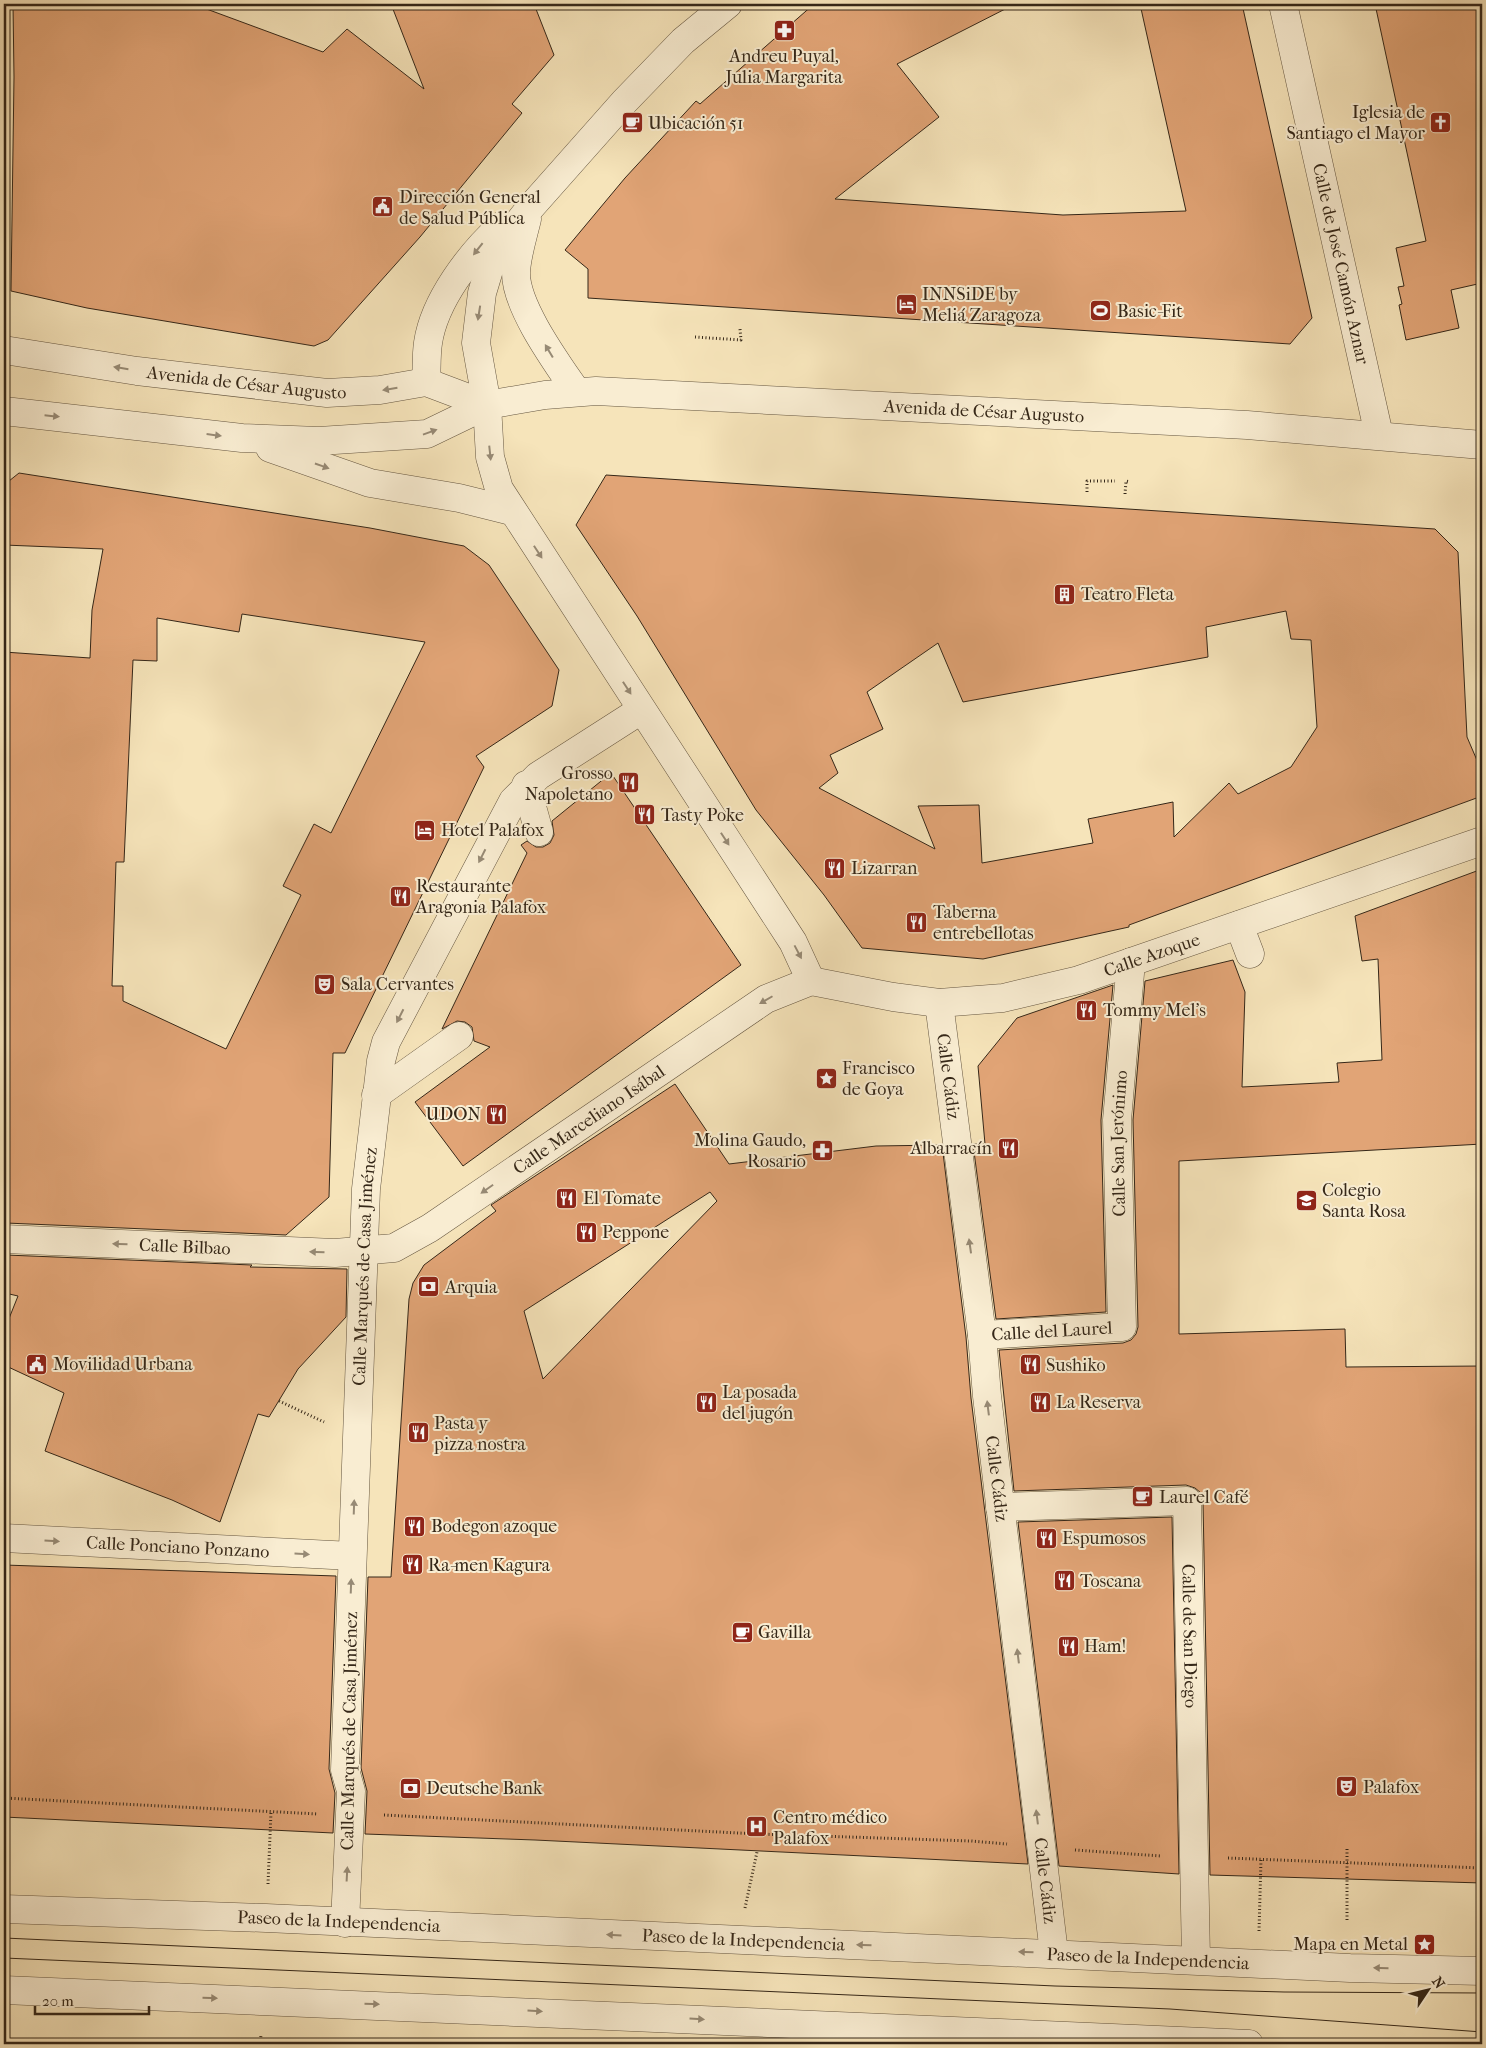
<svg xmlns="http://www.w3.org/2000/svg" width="1486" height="2048" font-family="'IM FELL French Canon',serif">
  <rect width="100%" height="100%" fill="#f6e4ba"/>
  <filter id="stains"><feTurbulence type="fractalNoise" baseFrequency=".004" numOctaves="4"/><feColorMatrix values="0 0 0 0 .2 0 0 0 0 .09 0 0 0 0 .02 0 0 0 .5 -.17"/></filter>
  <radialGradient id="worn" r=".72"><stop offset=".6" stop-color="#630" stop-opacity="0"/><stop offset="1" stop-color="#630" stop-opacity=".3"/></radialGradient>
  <g fill="#e1a476" stroke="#352718" fill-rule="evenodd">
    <polygon points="13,4 193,4 323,52 347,29 424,89 391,4 534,4 554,55 512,104 522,113 420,237 328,340 314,346 87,308 11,291 14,77"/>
    <polygon points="814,4 1015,4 897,64 939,117 835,199 1063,215 1186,211 1140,4 1242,4 1312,318 1290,344 588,298 588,269 565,250 625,178 696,101 700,104"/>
    <polygon points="1375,4 1482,4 1482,283 1451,290 1459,328 1406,340 1399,305 1402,304 1398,287 1404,286 1396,248 1426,241"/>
    <path d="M 19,473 L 370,528 L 464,546 L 489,565 L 559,670 L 552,706 L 476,756 L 484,767 L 345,1053 L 333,1053 L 329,1197 L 286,1235 L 6,1223 L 7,1205 L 4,1205 L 4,652 L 90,658 L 92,610 L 103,549 L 4,545 L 4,485 ZM 242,614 L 425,642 L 331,833 L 314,824 L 283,886 L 301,895 L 226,1049 L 123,1001 L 123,986 L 112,986 L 116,862 L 124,862 L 133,660 L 157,661 L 157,618 L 239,632 Z"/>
    <path d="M 606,475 L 1435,529 L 1458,552 L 1467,737 L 1482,772 L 1482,796 L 1129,925 L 1129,927 L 983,959 L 862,948 L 824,895 L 756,810 L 637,616 L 576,525 ZM 1286,611 L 1291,639 L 1311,640 L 1317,727 L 1291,767 L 1238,794 L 1229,783 L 1174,837 L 1173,802 L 1088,819 L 1093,843 L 982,863 L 979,805 L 918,806 L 935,849 L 819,788 L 838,773 L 830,755 L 883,729 L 867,692 L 938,643 L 963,702 L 1208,657 L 1206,627 Z"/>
    <polygon points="611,773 741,965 463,1166 415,1102 490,1047 474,1041 472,1027 465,1022 457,1021 442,1029 527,853 521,845 527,841 536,847 543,847 550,843 554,835 552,821"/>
    <polygon points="1482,869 1482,1144 1179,1161 1179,1334 1345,1329 1346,1367 1482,1366 1482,1883 1210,1875 1203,1501 1201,1493 1195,1488 1186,1485 1014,1491 999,1350 1123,1343 1131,1340 1136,1334 1138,1327 1133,1120 1145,981 1233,960 1245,992 1242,1087 1339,1082 1337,1063 1382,1060 1378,959 1362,961 1355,916"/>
    <polygon points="1113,985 1101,1120 1106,1312 996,1319 973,1144 985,1144 978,1066 1017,1018"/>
    <path d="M 675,1084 L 729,1164 L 876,1146 L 942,1145 L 966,1337 L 971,1398 L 1028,1864 L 535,1840 L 365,1834 L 367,1791 L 361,1768 L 368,1577 L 391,1577 L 409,1299 L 413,1283 L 424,1265 L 496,1211 L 491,1205 ZM 710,1192 L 717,1201 L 543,1379 L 524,1311 Z"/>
    <polygon points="6,1255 252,1265 250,1267 347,1269 346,1317 298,1369 269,1417 258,1414 220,1522 172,1500 45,1451 64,1393 4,1365 4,1331 18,1296 5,1293"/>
    <polygon points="1172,1517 1179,1874 1059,1866 1018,1522"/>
    <polygon points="4,1565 336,1576 329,1769 335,1793 333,1833 4,1817"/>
  </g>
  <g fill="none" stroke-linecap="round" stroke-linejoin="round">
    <defs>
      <g id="minor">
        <polyline points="728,4 683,41 624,102 530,208 511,232 491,263 482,293 476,343 487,405 490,457 499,489 793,942 811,981"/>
        <path id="s1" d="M 1283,4 L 1379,435"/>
        <path d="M 527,219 C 523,236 517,254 516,272 C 515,306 557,363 576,391"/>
        <path id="s2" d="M 4,350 L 137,371 L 327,393 L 380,390 L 426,382 L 487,405"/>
        <path d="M 426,382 C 427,370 426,356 428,343 C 434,301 470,254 501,226"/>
        <path id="s3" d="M 4,411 L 242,438 L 319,441 L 427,434 L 487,405 L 545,395 L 596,391 L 1247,425 L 1482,445"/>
        <polyline points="270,448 370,483 459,498 511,511"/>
        <polyline points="526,785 539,832"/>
        <polyline points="1239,925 1250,954"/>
        <path id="s4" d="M 939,1003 L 982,1335 L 987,1396 L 1054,1953"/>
        <polyline points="376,1095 459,1036"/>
        <path id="s5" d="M 4,1239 L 335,1253 L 394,1248 L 430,1228 L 766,999 L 811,981 L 893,997 L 939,1003 L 1003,998 L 1079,980 L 1482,841"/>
        <path id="s6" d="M 982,1335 L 1122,1327 L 1117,1120 L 1131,962"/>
        <path id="s7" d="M 1000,1507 L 1187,1501 L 1196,1959"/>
        <path id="s8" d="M 4,1538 L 352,1556"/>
        <path id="s9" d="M 4,1909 L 266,1918 L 1350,1968 L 1482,1971"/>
        <path id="s10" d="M 345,1923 L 351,1791 L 345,1770 L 366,1189 L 381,1061 L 386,1042 L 513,801 L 538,776 L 641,710"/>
        <path d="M 4,1990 C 419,2006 834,2027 1249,2044"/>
      </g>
    </defs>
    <use href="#minor" stroke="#655640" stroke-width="29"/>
    <g stroke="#352718" stroke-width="3" stroke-dasharray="1 2.5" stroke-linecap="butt">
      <polyline points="695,337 741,340 740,329"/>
      <polyline points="1087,492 1087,481 1115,481"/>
      <polyline points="1125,494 1126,481 1130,482"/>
      <polyline points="279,1401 324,1422"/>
      <polyline points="4,1798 318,1814"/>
      <polyline points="384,1815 758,1834 971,1841 1007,1844"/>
      <polyline points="1347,1849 1347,1920"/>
      <polyline points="1075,1850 1161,1856"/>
      <polyline points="1228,1858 1482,1868"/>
      <polyline points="268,1884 271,1812"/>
      <polyline points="745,1908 757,1852"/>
      <polyline points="1259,1931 1261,1859"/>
      <polyline points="260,2044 261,2035"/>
    </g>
    <use href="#minor" stroke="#f9edd2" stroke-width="28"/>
    <g stroke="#352718" stroke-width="1">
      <polyline points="4,1938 1055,1986 1284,1992 1482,1993"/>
      <polyline points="4,1958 1170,2009 1482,2032"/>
    </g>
  </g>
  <defs><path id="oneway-solid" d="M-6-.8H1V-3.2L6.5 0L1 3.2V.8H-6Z" transform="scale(1.25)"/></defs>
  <g fill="#978a75">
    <use href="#oneway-solid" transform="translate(478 249) rotate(128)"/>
    <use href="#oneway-solid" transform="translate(479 313) rotate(99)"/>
    <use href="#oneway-solid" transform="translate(549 351) rotate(-121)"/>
    <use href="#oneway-solid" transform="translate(121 368) rotate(-171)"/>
    <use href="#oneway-solid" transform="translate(390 389) rotate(171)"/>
    <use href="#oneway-solid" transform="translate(52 416) rotate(6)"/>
    <use href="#oneway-solid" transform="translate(430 432) rotate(-20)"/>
    <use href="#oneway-solid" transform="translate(214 435) rotate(7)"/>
    <use href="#oneway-solid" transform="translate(490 453) rotate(84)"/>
    <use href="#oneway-solid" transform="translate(322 466) rotate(19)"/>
    <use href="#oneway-solid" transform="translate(538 552) rotate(57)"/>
    <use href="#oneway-solid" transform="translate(627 688) rotate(57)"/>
    <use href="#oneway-solid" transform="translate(725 839) rotate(57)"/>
    <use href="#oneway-solid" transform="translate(482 856) rotate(117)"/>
    <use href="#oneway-solid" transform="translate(798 952) rotate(62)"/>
    <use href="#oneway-solid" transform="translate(766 1000) rotate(150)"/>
    <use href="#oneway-solid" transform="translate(400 1016) rotate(117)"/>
    <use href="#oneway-solid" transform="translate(487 1189) rotate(145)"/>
    <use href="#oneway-solid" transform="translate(120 1244) rotate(-178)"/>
    <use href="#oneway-solid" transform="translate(970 1246) rotate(-98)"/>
    <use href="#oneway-solid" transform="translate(317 1252) rotate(-178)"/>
    <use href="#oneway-solid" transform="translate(988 1408) rotate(-97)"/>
    <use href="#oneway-solid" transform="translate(354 1507) rotate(-88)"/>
    <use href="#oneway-solid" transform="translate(52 1541) rotate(3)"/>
    <use href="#oneway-solid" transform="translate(302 1554) rotate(3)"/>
    <use href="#oneway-solid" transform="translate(351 1586) rotate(-88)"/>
    <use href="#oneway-solid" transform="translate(1018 1656) rotate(-97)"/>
    <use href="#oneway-solid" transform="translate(1037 1817) rotate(-97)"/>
    <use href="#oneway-solid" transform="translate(347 1874) rotate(-87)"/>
    <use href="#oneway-solid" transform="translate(614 1935) rotate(-177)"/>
    <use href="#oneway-solid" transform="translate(864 1945) rotate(-178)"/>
    <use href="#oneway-solid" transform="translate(1026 1952) rotate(-178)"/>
    <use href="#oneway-solid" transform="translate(1381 1968) rotate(-179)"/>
    <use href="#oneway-solid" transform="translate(210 1998) rotate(2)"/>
    <use href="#oneway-solid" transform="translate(372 2004) rotate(2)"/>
    <use href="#oneway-solid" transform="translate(535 2011) rotate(3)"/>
    <use href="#oneway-solid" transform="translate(697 2019) rotate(3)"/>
  </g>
  <defs>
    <symbol id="pharmacy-square" viewBox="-11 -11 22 22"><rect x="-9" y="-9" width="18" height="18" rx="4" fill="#8f2418" stroke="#f9edd2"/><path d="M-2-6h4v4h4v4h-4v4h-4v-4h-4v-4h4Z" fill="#fff"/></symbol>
    <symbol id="church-square" viewBox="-11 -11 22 22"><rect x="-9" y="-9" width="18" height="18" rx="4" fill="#8f2418" stroke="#f9edd2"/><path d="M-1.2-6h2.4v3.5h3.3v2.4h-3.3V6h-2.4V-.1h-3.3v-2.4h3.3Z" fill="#fff"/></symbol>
    <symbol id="cafe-square" viewBox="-11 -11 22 22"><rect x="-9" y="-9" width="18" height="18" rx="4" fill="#8f2418" stroke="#f9edd2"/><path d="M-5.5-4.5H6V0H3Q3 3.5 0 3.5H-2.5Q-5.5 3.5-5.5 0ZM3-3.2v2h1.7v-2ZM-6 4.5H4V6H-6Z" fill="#fff"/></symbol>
    <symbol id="civic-square" viewBox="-11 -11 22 22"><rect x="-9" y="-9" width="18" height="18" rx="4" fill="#8f2418" stroke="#f9edd2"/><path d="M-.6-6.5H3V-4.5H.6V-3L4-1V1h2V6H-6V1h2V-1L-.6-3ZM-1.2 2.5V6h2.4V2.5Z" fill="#fff"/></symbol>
    <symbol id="hotel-square" viewBox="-11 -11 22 22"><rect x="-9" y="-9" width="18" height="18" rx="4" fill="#8f2418" stroke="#f9edd2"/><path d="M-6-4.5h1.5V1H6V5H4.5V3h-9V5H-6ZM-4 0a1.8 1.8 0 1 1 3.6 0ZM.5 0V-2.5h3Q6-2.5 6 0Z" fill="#fff"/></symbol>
    <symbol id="stadium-square" viewBox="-11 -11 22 22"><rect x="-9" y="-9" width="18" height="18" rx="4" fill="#8f2418" stroke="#f9edd2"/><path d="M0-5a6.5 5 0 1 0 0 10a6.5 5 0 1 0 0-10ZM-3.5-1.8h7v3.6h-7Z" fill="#fff"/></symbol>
    <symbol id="building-square" viewBox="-11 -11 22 22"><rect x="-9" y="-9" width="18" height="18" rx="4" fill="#8f2418" stroke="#f9edd2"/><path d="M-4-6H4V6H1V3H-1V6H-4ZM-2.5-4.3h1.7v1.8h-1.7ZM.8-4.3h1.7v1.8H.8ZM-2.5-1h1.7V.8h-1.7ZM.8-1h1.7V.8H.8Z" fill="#fff"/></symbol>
    <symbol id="restaurant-square" viewBox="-11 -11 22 22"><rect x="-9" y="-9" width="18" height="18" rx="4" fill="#8f2418" stroke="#f9edd2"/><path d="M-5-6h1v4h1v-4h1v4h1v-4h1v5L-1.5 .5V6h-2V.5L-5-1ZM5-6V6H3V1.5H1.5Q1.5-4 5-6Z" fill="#fff"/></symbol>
    <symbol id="theatre-square" viewBox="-11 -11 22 22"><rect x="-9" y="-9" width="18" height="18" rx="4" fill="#8f2418" stroke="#f9edd2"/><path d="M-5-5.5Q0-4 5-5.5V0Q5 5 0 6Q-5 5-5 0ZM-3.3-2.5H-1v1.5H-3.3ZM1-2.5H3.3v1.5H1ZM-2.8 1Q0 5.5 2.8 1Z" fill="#fff"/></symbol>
    <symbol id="sight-square" viewBox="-11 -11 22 22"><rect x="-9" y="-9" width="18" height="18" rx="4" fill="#8f2418" stroke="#f9edd2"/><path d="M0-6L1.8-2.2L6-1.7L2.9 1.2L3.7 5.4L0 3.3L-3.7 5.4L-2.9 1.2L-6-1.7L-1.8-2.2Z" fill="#fff"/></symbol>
    <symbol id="school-square" viewBox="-11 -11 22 22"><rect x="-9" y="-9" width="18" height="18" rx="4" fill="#8f2418" stroke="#f9edd2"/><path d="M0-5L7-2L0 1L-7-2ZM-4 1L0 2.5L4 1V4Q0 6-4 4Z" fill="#fff"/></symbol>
    <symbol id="bank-square" viewBox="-11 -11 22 22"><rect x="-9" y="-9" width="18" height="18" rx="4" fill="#8f2418" stroke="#f9edd2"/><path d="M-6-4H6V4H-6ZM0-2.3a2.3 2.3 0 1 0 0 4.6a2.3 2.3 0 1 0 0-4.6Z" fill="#fff"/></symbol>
    <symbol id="hospital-square" viewBox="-11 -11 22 22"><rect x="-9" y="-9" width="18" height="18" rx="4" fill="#8f2418" stroke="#f9edd2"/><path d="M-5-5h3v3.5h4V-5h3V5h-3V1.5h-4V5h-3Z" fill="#fff"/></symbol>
  </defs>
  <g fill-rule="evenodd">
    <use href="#pharmacy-square" x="772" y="18" width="25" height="25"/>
    <use href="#church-square" x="1428" y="110" width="25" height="25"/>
    <use href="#cafe-square" x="620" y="110" width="25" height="25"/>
    <use href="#civic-square" x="370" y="194" width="25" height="25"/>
    <use href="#hotel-square" x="894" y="292" width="25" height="25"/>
    <use href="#stadium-square" x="1088" y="298" width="25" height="25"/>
    <use href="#building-square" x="1052" y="582" width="25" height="25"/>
    <use href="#restaurant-square" x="616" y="770" width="25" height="25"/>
    <use href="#restaurant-square" x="632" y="802" width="25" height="25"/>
    <use href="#hotel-square" x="412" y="818" width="25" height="25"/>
    <use href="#restaurant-square" x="822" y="856" width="25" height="25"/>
    <use href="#restaurant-square" x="388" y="884" width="25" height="25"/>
    <use href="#restaurant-square" x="904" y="910" width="25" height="25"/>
    <use href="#theatre-square" x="312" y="972" width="25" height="25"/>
    <use href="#restaurant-square" x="1074" y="998" width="25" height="25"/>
    <use href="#sight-square" x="814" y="1066" width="25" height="25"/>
    <use href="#restaurant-square" x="484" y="1102" width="25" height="25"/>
    <use href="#restaurant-square" x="996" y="1136" width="25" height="25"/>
    <use href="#pharmacy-square" x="810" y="1138" width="25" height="25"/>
    <use href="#restaurant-square" x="554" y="1186" width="25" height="25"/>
    <use href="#school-square" x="1294" y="1188" width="25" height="25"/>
    <use href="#restaurant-square" x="574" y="1220" width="25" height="25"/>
    <use href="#bank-square" x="416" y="1274" width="25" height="25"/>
    <use href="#civic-square" x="24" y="1352" width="25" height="25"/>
    <use href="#restaurant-square" x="1018" y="1352" width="25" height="25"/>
    <use href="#restaurant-square" x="694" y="1390" width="25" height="25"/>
    <use href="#restaurant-square" x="1028" y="1390" width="25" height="25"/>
    <use href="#restaurant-square" x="406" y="1420" width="25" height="25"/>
    <use href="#cafe-square" x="1130" y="1484" width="25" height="25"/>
    <use href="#restaurant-square" x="402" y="1514" width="25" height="25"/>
    <use href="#restaurant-square" x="1034" y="1526" width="25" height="25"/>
    <use href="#restaurant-square" x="400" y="1552" width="25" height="25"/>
    <use href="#restaurant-square" x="1052" y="1568" width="25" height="25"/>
    <use href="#cafe-square" x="730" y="1620" width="25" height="25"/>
    <use href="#restaurant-square" x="1056" y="1634" width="25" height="25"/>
    <use href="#theatre-square" x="1334" y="1774" width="25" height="25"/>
    <use href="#bank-square" x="398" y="1776" width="25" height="25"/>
    <use href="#hospital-square" x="744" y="1814" width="25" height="25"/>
    <use href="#sight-square" x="1412" y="1932" width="25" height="25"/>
  </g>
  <g text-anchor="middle" stroke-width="4" stroke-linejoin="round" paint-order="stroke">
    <g font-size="18" fill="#352718" stroke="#f9edd2" text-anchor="start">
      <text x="784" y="62" text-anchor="middle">Andreu Puyal,<tspan x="784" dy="21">Julia Margarita</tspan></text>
      <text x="1425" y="118" text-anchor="end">Iglesia de<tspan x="1425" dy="21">Santiago el Mayor</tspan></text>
      <text x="648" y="129">Ubicación 51</text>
      <text x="399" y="203">Dirección General<tspan x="399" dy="21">de Salud Pública</tspan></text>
      <text x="922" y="300">INNSiDE by<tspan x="922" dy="21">Meliá Zaragoza</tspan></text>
      <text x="1117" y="317">Basic-Fit</text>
      <text x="1081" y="600">Teatro Fleta</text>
      <text x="613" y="779" text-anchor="end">Grosso<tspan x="613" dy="21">Napoletano</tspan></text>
      <text x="661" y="821">Tasty Poke</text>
      <text x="441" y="836">Hotel Palafox</text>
      <text x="851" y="874">Lizarran</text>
      <text x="416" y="892">Restaurante<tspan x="416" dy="21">Aragonia Palafox</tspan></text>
      <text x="933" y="918">Taberna<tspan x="933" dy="21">entrebellotas</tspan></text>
      <text x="341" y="990">Sala Cervantes</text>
      <text x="1103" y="1016">Tommy Mel's</text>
      <text x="842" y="1074">Francisco<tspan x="842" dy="21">de Goya</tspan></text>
      <text x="481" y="1120" text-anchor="end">UDON</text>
      <text x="806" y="1146" text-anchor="end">Molina Gaudo,<tspan x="806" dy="21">Rosario</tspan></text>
      <text x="992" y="1154" text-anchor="end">Albarracín</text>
      <text x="1322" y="1196">Colegio<tspan x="1322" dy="21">Santa Rosa</tspan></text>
      <text x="583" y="1204">El Tomate</text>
      <text x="602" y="1238">Peppone</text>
      <text x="445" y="1293">Arquia</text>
      <text x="53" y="1370">Movilidad Urbana</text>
      <text x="1046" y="1371">Sushiko</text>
      <text x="722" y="1398">La posada<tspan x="722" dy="21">del jugón</tspan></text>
      <text x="1056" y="1408">La Reserva</text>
      <text x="434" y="1429">Pasta y<tspan x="434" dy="21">pizza nostra</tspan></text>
      <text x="1159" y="1503">Laurel Café</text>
      <text x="431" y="1532">Bodegon azoque</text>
      <text x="1062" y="1544">Espumosos</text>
      <text x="428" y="1571">Ra-men Kagura</text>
      <text x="1080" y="1587">Toscana</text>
      <text x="758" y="1638">Gavilla</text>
      <text x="1084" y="1652">Ham!</text>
      <text x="1363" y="1793">Palafox</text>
      <text x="426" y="1794">Deutsche Bank</text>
      <text x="773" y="1823">Centro médico<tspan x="773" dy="21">Palafox</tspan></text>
      <text x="1408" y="1950" text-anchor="end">Mapa en Metal</text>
    </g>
    <g font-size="18" fill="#352718" stroke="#f9edd2">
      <text dy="6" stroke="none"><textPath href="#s1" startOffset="266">Calle de José Camón Aznar</textPath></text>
      <text dy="6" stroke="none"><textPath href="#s2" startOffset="245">Avenida de César Augusto</textPath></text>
      <text dy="6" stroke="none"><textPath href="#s3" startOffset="990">Avenida de César Augusto</textPath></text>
      <text dy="6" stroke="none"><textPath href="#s5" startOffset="1236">Calle Azoque</textPath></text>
      <text dy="6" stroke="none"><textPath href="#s4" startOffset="74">Calle Cádiz</textPath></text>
      <text dy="6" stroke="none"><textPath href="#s5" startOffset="624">Calle Marceliano Isábal</textPath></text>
      <text dy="6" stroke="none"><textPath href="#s6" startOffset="324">Calle San Jerónimo</textPath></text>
      <text dy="6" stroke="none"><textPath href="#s5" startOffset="181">Calle Bilbao</textPath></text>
      <text dy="6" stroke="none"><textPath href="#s10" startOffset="658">Calle Marqués de Casa Jiménez</textPath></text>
      <text dy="6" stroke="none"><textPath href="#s6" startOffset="70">Calle del Laurel</textPath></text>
      <text dy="6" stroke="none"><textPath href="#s4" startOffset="479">Calle Cádiz</textPath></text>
      <text dy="6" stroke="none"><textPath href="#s8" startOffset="174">Calle Ponciano Ponzano</textPath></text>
      <text dy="6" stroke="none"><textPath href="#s7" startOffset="322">Calle de San Diego</textPath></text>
      <text transform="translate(349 1731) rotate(-89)" y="6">Calle Marqués de Casa Jiménez</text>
      <text dy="6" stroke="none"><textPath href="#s4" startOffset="884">Calle Cádiz</textPath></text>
      <text dy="6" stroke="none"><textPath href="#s9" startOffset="335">Paseo de la Independencia</textPath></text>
      <text dy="6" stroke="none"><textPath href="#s9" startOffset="740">Paseo de la Independencia</textPath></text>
      <text dy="6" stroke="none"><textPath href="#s9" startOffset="1145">Paseo de la Independencia</textPath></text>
    </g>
  </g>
  <rect width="1486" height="2048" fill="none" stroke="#f6e4ba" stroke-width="20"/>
  <rect x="5" y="5" width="1476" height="2038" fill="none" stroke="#352718" stroke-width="2.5"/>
  <rect x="10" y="10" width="1466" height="2028" fill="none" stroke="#352718"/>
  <g transform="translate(1428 1990) rotate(55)" stroke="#f9edd2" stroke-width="4" paint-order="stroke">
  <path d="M0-4L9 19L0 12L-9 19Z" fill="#352718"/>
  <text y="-8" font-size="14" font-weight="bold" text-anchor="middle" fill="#352718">N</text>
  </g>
  <path d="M35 2006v8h114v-8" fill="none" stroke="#352718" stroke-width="2.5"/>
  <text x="42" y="2006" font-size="15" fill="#352718" stroke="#f9edd2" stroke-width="4" paint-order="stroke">20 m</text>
  <rect width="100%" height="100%" filter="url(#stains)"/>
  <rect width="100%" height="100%" fill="url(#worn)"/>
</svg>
